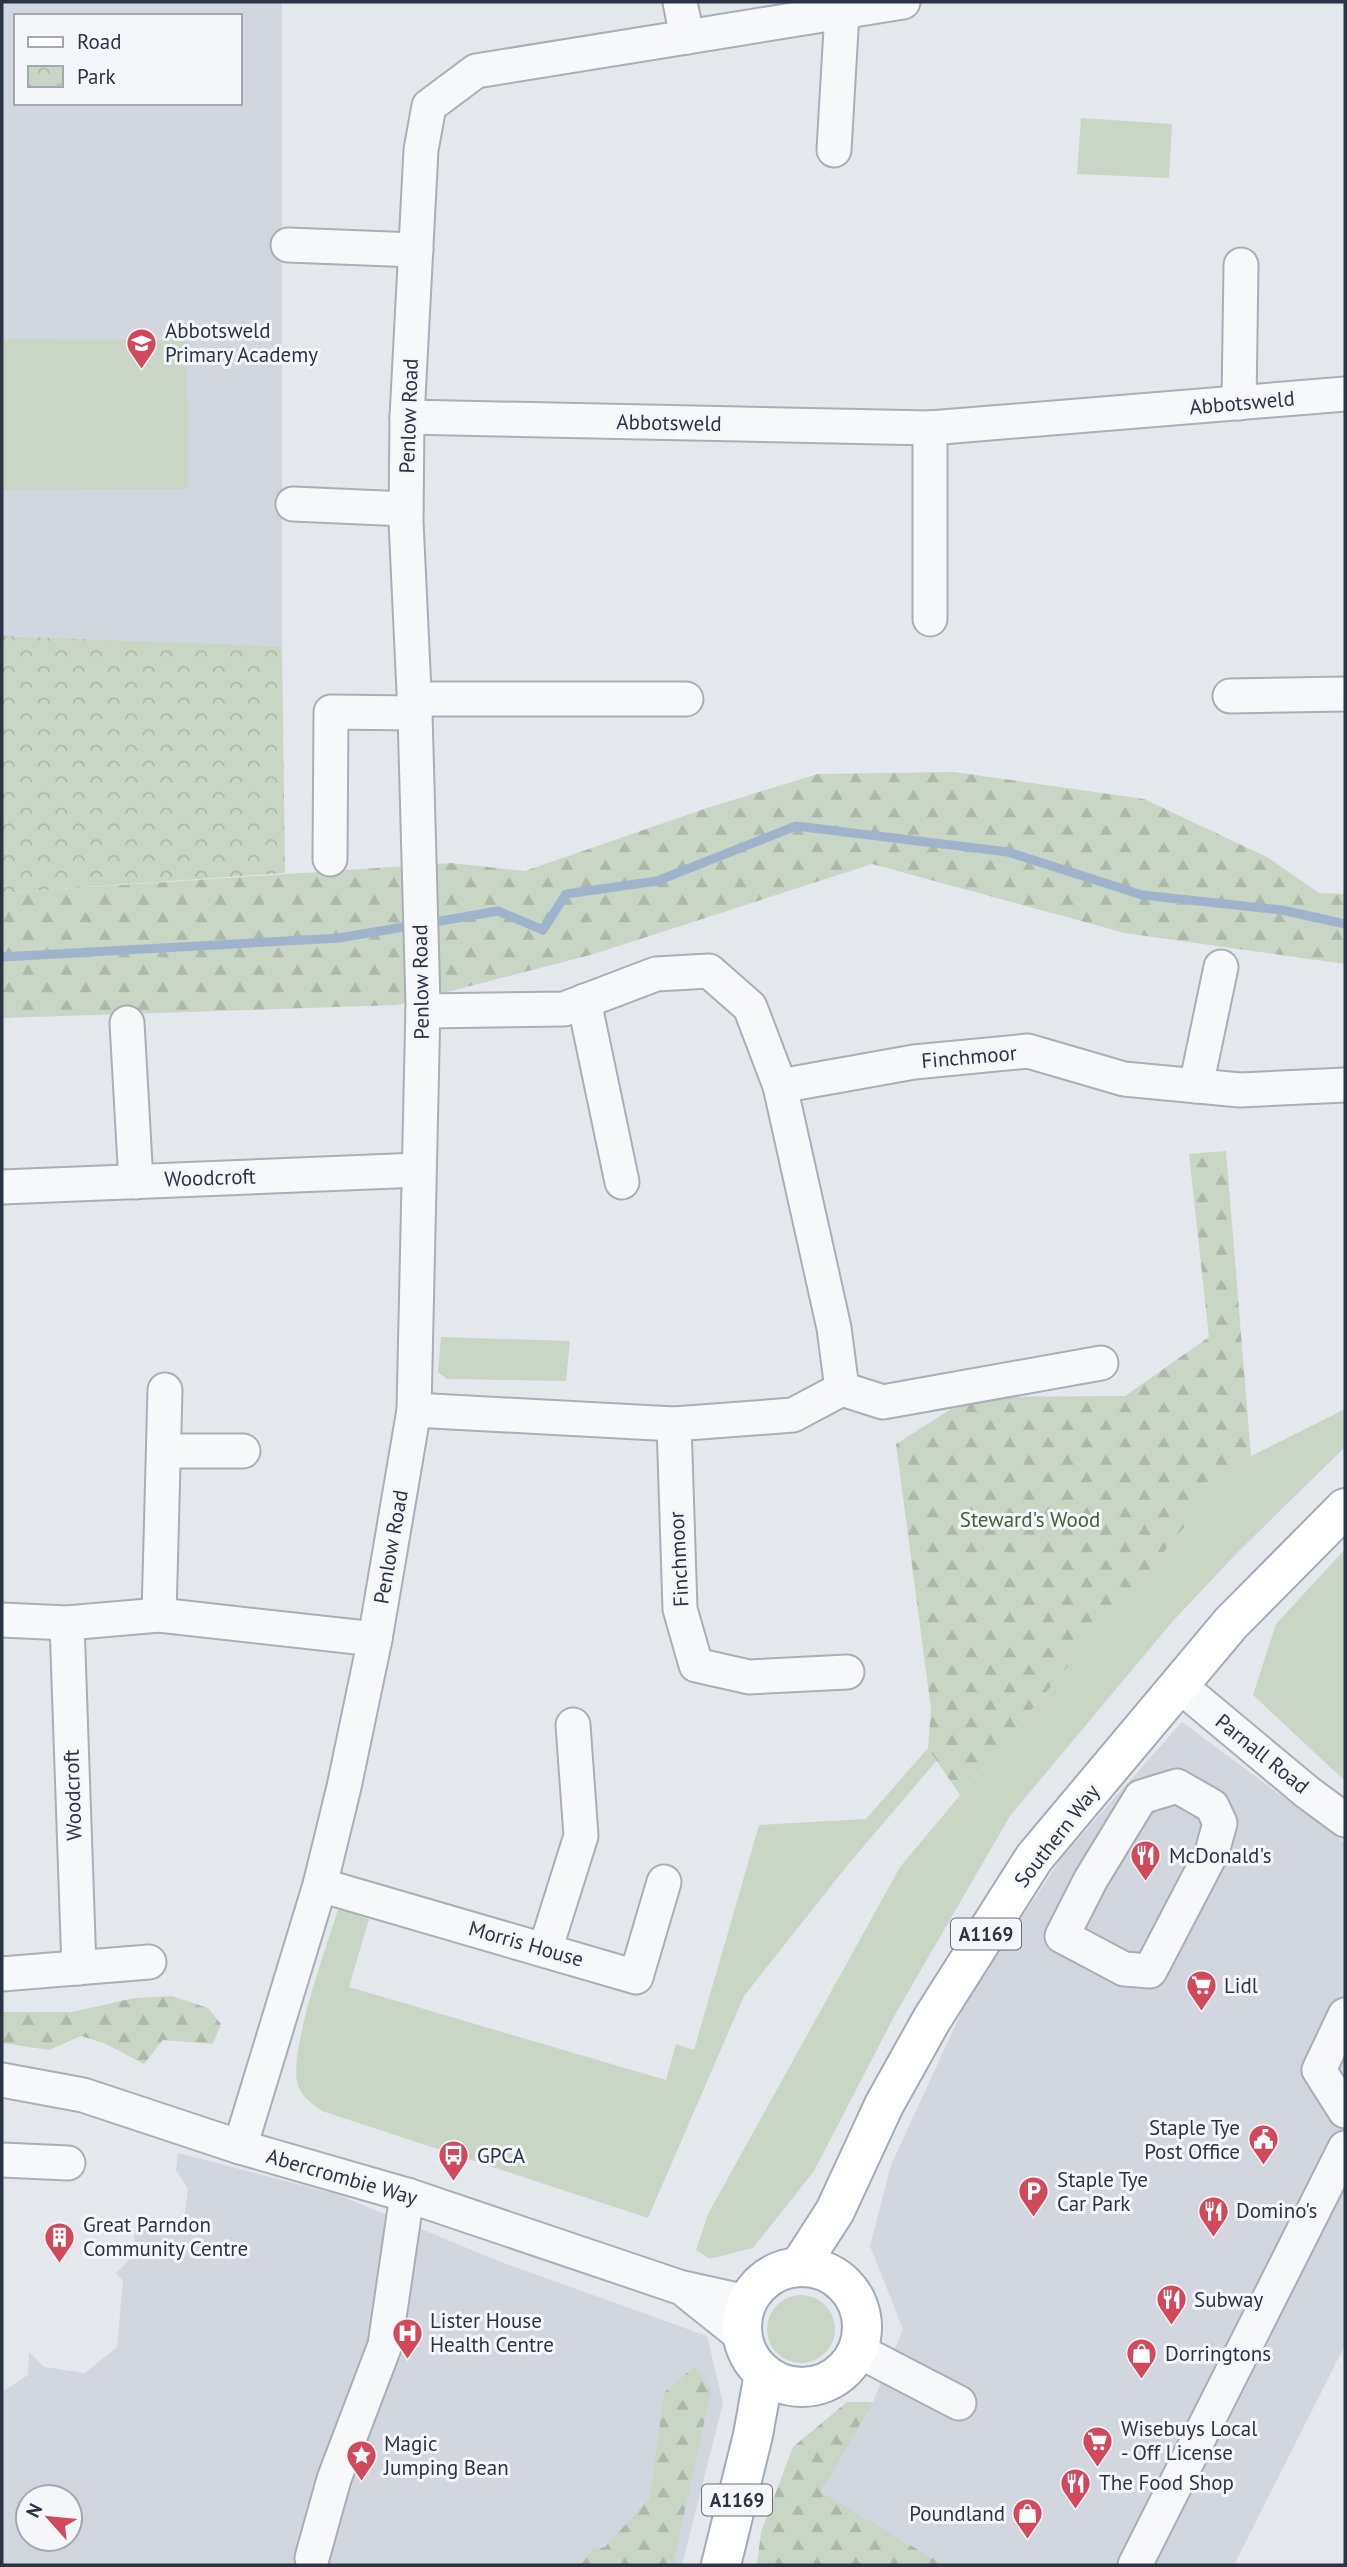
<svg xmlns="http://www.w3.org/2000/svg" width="1347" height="2567" font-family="'PT Sans',sans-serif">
  <defs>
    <pattern id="forest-firs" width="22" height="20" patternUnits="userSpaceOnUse" patternTransform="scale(1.75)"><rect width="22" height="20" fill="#c9d6c5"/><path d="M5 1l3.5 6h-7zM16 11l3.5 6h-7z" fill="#adb8ab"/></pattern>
    <pattern id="park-crowns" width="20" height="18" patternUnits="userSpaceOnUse" patternTransform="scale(1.75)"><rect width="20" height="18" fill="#c9d6c5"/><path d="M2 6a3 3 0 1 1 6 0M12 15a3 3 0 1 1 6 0" fill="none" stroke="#adb8ab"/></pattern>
  </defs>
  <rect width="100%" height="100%" fill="#e4e7ec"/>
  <g fill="#d2d6de" fill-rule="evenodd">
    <path d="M 2,2 L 282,2 L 282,646 L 2,636 ZM 16,16 L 240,16 L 240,103 L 16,103 Z"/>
    <polygon points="1182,1722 1345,1843 1345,2345 1234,2565 944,2565 820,2492 873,2402 903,2329 870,2246 891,2165 968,1998 1063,1856"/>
    <path d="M 178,2153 L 336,2194 L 501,2262 L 707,2336 L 723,2403 L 682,2565 L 2,2565 L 2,2392 L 28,2375 L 29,2352 L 44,2367 L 85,2373 L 117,2347 L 123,2281 L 116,2273 L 134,2255 L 135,2226 L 172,2227 L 184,2220 L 188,2189 L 176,2170 ZM 28,2497 L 70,2497 L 70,2539 L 28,2539 Z"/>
  </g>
  <g fill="#c9d6c5">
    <polygon points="1081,118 1172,124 1169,178 1077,174"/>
    <polygon points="2,339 187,340 188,489 2,490"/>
    <polygon points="441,1337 570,1341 566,1381 447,1379 438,1372"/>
    <polygon points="1345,1409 1345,1447 1236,1554 1173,1621 1010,1816 896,2013 814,2171 753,2248 710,2259 696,2250 708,2214 900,1867 1239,1462"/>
    <polygon points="1345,1549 1345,1781 1253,1695 1276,1624"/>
    <path d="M 928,1748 L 938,1759 L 846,1867 L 744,1996 L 648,2218 L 322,2111 C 314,2105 303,2098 299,2088 C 285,2058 328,1944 338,1909 L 369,1919 L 349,1987 L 666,2080 L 676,2044 L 694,2050 L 759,1825 L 866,1819 Z"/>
    <circle cx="801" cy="2329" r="34"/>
  </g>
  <g fill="url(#forest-firs)">
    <polygon points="954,772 1144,799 1267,857 1319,893 1345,894 1345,964 1125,933 872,864 594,954 397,1005 2,1018 2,893 451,863 525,871 710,807 818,774"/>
    <polygon points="1226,1151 1251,1456 1239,1462 960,1795 928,1748 931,1709 896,1444 970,1397 1125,1396 1209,1337 1189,1154"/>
    <polygon points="172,1996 208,2008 221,2024 213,2044 163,2040 144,2064 106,2044 81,2036 49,2050 2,2043 2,2012 72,2012 134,1998"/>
    <polygon points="695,2366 711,2391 673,2565 580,2565 594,2549 605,2547 650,2498 664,2393"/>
    <polygon points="847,2402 873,2402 821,2492 944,2565 757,2565 761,2532 793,2447"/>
  </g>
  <polygon fill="url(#park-crowns)" points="2,636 282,646 285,873 2,893"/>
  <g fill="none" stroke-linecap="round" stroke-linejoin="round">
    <g stroke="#9fb4cc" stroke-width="9">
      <polyline points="429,923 498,911 543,930 566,894 657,881 796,826 1008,852 1142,895 1282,910 1345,924"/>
      <polyline points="2,957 339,938 415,925"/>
    </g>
    <defs>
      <g id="minor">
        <polyline points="687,37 903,2"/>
        <polyline points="834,150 842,12"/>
        <polyline points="288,245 416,250"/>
        <polyline points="1239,403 1241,265"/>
        <polyline points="407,417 930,428 1345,394"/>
        <polyline points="293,504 406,509"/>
        <polyline points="930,619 930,428"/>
        <polyline points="1230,696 1345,694"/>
        <polyline points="415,699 686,699"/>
        <polyline points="330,859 331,712 415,713"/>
        <polyline points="584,1001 622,1182"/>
        <polyline points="127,1023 136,1182"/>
        <polyline points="780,1086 914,1062 1028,1051 1124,1079 1240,1090 1345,1085"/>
        <polyline points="1196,1086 1221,967"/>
        <polyline points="2,1187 419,1170"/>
        <polyline points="842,1389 883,1402 1101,1363"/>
        <polyline points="414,1410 674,1424 793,1415 842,1389 834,1328 780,1086 750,1007 709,971 656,974 564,1009 423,1011"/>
        <polyline points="674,1424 680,1609 696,1665 749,1677 847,1672"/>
        <polyline points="164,1451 243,1451"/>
        <polyline points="159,1615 165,1390"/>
        <polyline points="2,1620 67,1623 159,1615 375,1639"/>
        <polyline points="67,1623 79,1968"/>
        <polyline points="1180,1686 1307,1792 1345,1820"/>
        <polygon points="1177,1786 1212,1806 1220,1823 1212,1852 1150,1971 1124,1969 1062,1936 1091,1879 1141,1797"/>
        <polyline points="320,1885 636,1977 664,1882"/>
        <polyline points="545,1950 581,1836 573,1725"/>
        <polyline points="2,1974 149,1962"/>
        <polyline points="1345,2015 1319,2070 1345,2111"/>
        <polyline points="2,2080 83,2095 240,2147 407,2195 679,2287 747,2302"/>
        <polyline points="240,2147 320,1885 344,1787 375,1639 414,1410 423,1005 415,713 406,521 407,417 421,150 429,106 476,71 687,37 680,2"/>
        <polyline points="2,2160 68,2163"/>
        <polyline points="687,2292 742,2336"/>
        <polyline points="857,2350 959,2403"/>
        <polyline points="312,2558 334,2479 385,2345 407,2195"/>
        <polyline points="1135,2565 1345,2148"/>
      </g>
      <g id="major">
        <polyline points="799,2267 835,2211 884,2105 932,2019 1034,1858 1231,1623 1345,1508"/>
        <circle cx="802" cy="2327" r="60"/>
        <polyline points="721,2565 753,2435 764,2374"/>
      </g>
    </defs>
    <use href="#minor" stroke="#a9aeb7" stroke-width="37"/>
    <use href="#major" stroke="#a3abb8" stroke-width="42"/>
    <use href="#minor" stroke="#f7f8fa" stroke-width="33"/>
    <use href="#major" stroke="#fff" stroke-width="38"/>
  </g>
  <defs>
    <symbol id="school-pin" viewBox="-11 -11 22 30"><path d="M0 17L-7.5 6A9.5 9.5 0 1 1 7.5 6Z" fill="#d1495b" stroke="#f4f6f9"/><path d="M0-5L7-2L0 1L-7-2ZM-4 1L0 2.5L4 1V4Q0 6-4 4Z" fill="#fff"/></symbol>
    <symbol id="restaurant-pin" viewBox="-11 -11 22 30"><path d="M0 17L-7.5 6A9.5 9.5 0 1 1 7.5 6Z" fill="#d1495b" stroke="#f4f6f9"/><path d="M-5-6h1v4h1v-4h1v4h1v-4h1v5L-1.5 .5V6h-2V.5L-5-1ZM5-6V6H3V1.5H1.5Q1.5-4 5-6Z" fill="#fff"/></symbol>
    <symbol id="supermarket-pin" viewBox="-11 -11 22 30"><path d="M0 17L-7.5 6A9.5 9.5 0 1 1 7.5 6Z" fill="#d1495b" stroke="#f4f6f9"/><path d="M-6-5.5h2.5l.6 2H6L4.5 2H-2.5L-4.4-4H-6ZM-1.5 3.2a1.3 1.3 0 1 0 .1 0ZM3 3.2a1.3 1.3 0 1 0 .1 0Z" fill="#fff"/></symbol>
    <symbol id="civic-pin" viewBox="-11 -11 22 30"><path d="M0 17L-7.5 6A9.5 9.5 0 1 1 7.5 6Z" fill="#d1495b" stroke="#f4f6f9"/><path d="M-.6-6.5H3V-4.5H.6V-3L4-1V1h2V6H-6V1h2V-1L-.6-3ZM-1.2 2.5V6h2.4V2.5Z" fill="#fff"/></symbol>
    <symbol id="bus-pin" viewBox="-11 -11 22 30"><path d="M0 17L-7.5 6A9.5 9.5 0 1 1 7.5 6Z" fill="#d1495b" stroke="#f4f6f9"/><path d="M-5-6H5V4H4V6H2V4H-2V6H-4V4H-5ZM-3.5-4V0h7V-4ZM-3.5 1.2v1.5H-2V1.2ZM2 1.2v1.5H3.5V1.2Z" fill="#fff"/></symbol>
    <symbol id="parking-pin" viewBox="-11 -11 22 30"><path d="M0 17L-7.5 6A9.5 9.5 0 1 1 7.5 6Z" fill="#d1495b" stroke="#f4f6f9"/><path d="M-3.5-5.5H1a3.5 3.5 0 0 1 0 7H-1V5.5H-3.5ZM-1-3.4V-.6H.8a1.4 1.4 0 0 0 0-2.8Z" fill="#fff"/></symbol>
    <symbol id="building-pin" viewBox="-11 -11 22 30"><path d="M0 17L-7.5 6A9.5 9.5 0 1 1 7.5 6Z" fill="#d1495b" stroke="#f4f6f9"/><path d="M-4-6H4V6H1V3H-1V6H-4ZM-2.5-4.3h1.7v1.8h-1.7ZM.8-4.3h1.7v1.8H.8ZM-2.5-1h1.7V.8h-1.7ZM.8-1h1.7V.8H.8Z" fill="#fff"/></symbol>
    <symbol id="hospital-pin" viewBox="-11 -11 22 30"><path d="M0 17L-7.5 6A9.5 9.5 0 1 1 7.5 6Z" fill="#d1495b" stroke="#f4f6f9"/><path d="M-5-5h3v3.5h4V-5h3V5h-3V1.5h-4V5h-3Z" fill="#fff"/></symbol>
    <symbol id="shop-pin" viewBox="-11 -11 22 30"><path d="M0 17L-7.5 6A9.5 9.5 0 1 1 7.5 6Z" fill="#d1495b" stroke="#f4f6f9"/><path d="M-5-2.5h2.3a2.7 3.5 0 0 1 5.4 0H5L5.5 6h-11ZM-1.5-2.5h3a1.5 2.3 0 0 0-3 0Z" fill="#fff"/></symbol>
    <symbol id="sight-pin" viewBox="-11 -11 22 30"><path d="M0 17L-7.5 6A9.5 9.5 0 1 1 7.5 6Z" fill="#d1495b" stroke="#f4f6f9"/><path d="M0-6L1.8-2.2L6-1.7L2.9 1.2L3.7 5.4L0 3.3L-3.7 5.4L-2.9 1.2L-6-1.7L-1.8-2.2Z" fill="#fff"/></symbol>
  </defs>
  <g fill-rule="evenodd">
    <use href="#school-pin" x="124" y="326" width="35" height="47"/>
    <use href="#restaurant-pin" x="1128" y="1838" width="35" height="47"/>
    <use href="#supermarket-pin" x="1184" y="1968" width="35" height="47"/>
    <use href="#civic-pin" x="1246" y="2122" width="35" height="47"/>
    <use href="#bus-pin" x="436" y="2138" width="35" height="47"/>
    <use href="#parking-pin" x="1016" y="2174" width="35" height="47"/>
    <use href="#restaurant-pin" x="1196" y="2194" width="35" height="47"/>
    <use href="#building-pin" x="42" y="2220" width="35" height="47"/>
    <use href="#restaurant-pin" x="1154" y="2282" width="35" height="47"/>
    <use href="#hospital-pin" x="390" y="2316" width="35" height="47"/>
    <use href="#shop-pin" x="1124" y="2336" width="35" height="47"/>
    <use href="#supermarket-pin" x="1080" y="2424" width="35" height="47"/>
    <use href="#sight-pin" x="344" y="2438" width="35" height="47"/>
    <use href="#restaurant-pin" x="1058" y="2466" width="35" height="47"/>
    <use href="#shop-pin" x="1010" y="2496" width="35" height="47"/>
  </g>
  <g text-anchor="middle" stroke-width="6" stroke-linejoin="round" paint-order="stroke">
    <g fill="#f4f6f9" stroke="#676e7b" stroke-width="2">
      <rect x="951" y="1918.5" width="70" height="31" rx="5"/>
      <rect x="702" y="2484.5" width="70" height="31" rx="5"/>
    </g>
    <g font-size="19" font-weight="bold" fill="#2b3445">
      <text x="986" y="1941">A1169</text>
      <text x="737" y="2507">A1169</text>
    </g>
    <g font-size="21" fill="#2b3445" stroke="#f4f6f9" text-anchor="start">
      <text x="165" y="338">Abbotsweld<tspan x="165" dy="24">Primary Academy</tspan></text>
      <text x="1169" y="1863">McDonald's</text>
      <text x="1224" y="1993">Lidl</text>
      <text x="1240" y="2135" text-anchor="end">Staple Tye<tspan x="1240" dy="24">Post Office</tspan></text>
      <text x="477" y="2163">GPCA</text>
      <text x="1057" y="2187">Staple Tye<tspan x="1057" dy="24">Car Park</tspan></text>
      <text x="1236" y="2218">Domino's</text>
      <text x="83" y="2232">Great Parndon<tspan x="83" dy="24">Community Centre</tspan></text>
      <text x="1194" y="2307">Subway</text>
      <text x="430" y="2328">Lister House<tspan x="430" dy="24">Health Centre</tspan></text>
      <text x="1165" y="2361">Dorringtons</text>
      <text x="1121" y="2436">Wisebuys Local<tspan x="1121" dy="24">- Off License</tspan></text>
      <text x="384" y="2451">Magic<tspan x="384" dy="24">Jumping Bean</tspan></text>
      <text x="1099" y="2490">The Food Shop</text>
      <text x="1005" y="2521" text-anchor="end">Poundland</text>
    </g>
    <g font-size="21" fill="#2b3445" stroke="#f4f6f9">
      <text transform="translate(1242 403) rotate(-5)" y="7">Abbotsweld</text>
      <text transform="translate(409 416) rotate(-88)" y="7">Penlow Road</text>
      <text transform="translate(669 423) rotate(1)" y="7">Abbotsweld</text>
      <text transform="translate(421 982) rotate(-91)" y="7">Penlow Road</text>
      <text transform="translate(969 1057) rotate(-5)" y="7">Finchmoor</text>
      <text transform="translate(210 1178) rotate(-2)" y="7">Woodcroft</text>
      <text transform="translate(391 1547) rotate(-80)" y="7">Penlow Road</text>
      <text transform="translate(679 1559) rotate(-93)" y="7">Finchmoor</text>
      <text transform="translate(1262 1754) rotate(39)" y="7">Parnall Road</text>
      <text transform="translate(73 1795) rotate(-92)" y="7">Woodcroft</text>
      <text transform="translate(1057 1836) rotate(-52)" y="7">Southern Way</text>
      <text transform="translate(526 1944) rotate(16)" y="7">Morris House</text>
      <text transform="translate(342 2177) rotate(16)" y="7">Abercrombie Way</text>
    </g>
    <g font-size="21" fill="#3f6138" stroke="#f4f6f9">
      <text x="1030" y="1527">Steward's Wood</text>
    </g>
  </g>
  <rect width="1347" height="2567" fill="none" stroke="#2b3445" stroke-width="7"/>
  <rect x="14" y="14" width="228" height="91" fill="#f4f6f9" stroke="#a4a8b1" stroke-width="2"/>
  <rect x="28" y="37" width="35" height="10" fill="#ffffff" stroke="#a4a8b1" stroke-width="2"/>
  <text x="77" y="49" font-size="21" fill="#2b3445">Road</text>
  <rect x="28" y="66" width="35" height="21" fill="url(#park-crowns)" stroke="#a4a8b1" stroke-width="2"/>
  <text x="77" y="84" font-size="21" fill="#2b3445">Park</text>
  <g transform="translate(49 2518) rotate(297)"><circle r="33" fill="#f4f6f9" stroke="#a4a8b1" stroke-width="2"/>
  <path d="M0-5L12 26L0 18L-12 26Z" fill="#d1495b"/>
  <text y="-10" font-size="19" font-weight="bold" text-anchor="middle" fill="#2b3445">N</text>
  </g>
</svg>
